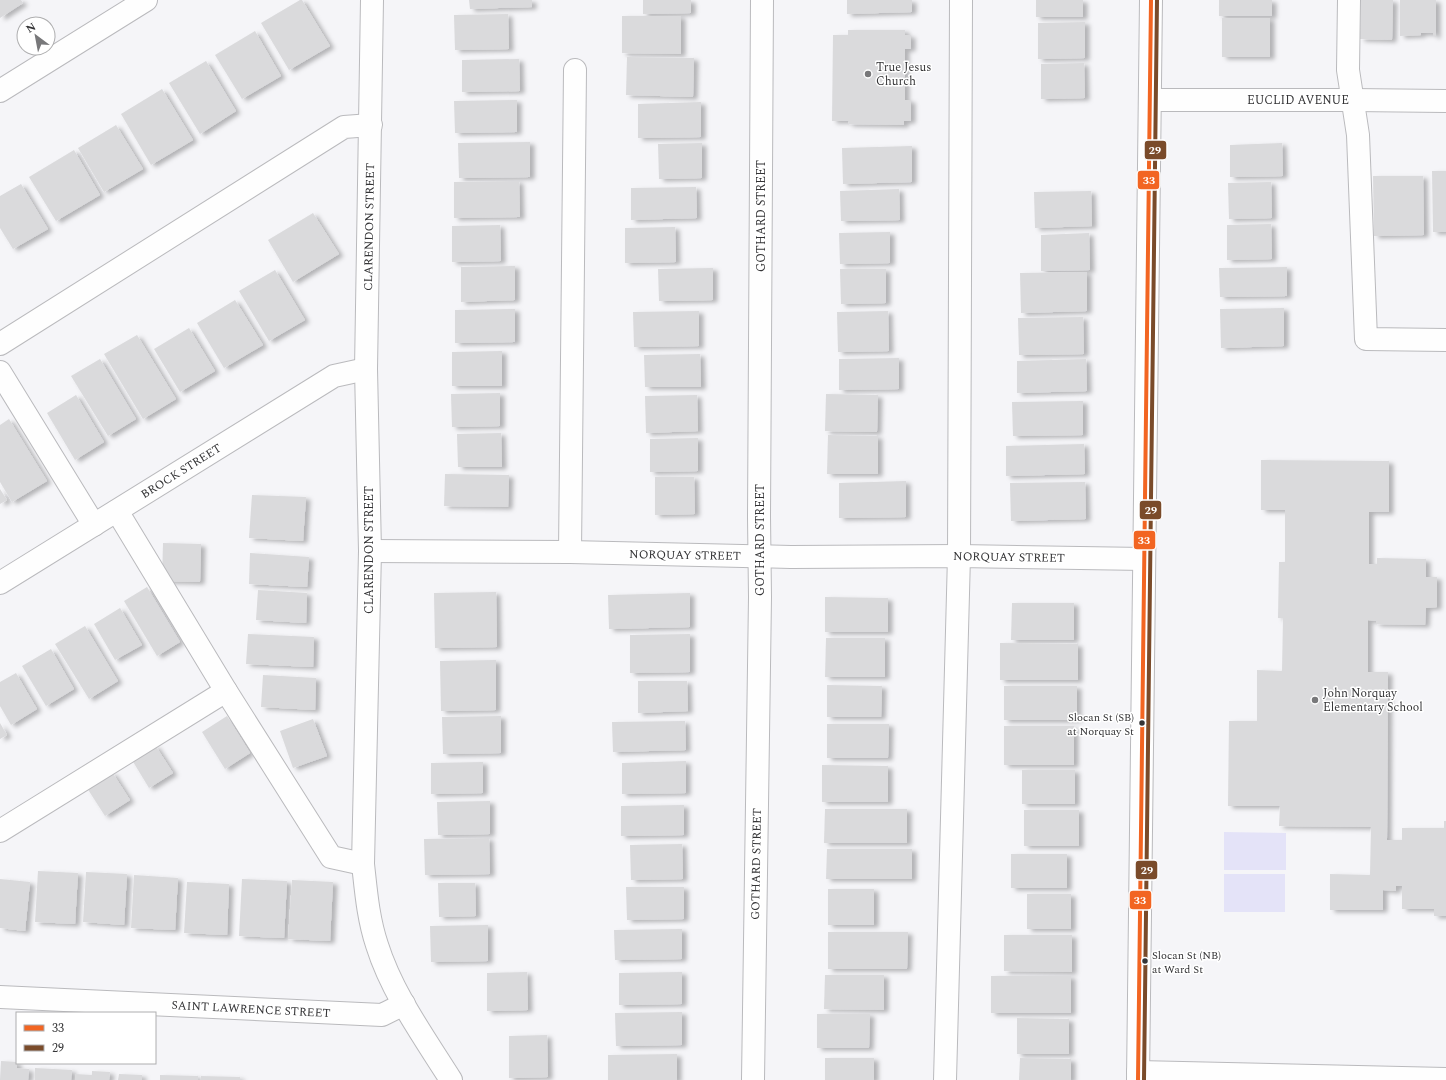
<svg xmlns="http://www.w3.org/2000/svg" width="1446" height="1080" font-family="Spectral,serif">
  <defs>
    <filter id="shadow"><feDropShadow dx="4.5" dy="2.5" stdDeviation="2" flood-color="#0004"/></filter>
  </defs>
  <rect width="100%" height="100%" fill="#f5f5f8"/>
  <g fill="#e4e3f8">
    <polygon points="1224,832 1286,833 1286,870 1224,870"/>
    <rect x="1224" y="874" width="61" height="38"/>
  </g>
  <g fill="#dadadc" filter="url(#shadow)">
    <polygon points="0,0 21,0 23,3 0,18"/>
    <polygon points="300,0 302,0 330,46 289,70 261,23"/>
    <polygon points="469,0 532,0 532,7 470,9"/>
    <polygon points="643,0 691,0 691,13 643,14"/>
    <polygon points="847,0 912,0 912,12 847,14"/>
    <rect x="1036" y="0" width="47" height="17"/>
    <rect x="1219" y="0" width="53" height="16"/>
    <polygon points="1361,0 1393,0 1392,40 1360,39"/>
    <polygon points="1400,0 1436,0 1436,36 1433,36 1433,33 1421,33 1421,35 1400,36"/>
    <polygon points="508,14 509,49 455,50 454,15"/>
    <polygon points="622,16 681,16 681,54 622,53"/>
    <rect x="1222" y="18" width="48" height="39"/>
    <polygon points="1085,22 1085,58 1038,59 1038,23"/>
    <polygon points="848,30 905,30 905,35 911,35 911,49 905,49 905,100 911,100 911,121 904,121 904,125 848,124 849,121 832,121 833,35 848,35"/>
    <polygon points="255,31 281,76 242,99 215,55"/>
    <polygon points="627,57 694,58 693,97 626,95"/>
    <polygon points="519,59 520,91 462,92 462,60"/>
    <polygon points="206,61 236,111 200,134 169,83"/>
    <polygon points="1084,63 1085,98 1041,99 1041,64"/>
    <polygon points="162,89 193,140 151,165 121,114"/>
    <polygon points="517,100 517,132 455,133 454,101"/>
    <polygon points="701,102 701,137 638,138 638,104"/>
    <polygon points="116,125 143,169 104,192 78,148"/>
    <polygon points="530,142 530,177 459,178 458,143"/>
    <polygon points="702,143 702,178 659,179 658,144"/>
    <polygon points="1282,143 1283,176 1230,177 1230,145"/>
    <polygon points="912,146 912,182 843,184 842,148"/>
    <polygon points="74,150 100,195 56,221 29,177"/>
    <polygon points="1432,171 1446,171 1446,232 1433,232"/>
    <polygon points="1373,176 1423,176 1424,235 1374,236"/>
    <polygon points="519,181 520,217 454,218 454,182"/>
    <polygon points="1271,182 1272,218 1229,219 1228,183"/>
    <polygon points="21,184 48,229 13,249 0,228 0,196"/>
    <polygon points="696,187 697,218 631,220 631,188"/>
    <polygon points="899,189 900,220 841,221 840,191"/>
    <polygon points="1091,191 1092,226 1035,228 1034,192"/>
    <polygon points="313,213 339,254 293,282 268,240"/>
    <polygon points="1271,224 1272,259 1227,260 1227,225"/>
    <polygon points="500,225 501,261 452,262 452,226"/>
    <polygon points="675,227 676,262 625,263 625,228"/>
    <polygon points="890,232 890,263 840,264 839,233"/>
    <polygon points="1089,233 1090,270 1041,271 1041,235"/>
    <polygon points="515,266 515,300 461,302 461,267"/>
    <polygon points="1287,267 1287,296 1220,297 1219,268"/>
    <polygon points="713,268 713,300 659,301 658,269"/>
    <polygon points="840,269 886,269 886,303 841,304"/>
    <polygon points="275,270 305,320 269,341 239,291"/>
    <polygon points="1087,272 1087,311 1021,313 1020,273"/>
    <polygon points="235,300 263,345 224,368 197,323"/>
    <polygon points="1284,308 1284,346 1221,348 1220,309"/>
    <polygon points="515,309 515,342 455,343 455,310"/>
    <polygon points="699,311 699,346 634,347 633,312"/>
    <polygon points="888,311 889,351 838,352 837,312"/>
    <polygon points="1083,317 1084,354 1019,355 1018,318"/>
    <polygon points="189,328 215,371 180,392 154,349"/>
    <polygon points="137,335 176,399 143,419 104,354"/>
    <polygon points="502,351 502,386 452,386 452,352"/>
    <polygon points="700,354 701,387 645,387 644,355"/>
    <polygon points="899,358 899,389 839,390 839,359"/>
    <polygon points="100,359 136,419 108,436 71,376"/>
    <polygon points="1086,359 1087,391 1017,393 1017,361"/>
    <polygon points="500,393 500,426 452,427 451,394"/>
    <polygon points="826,394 878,395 877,432 825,431"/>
    <polygon points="76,395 104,442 75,460 47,413"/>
    <polygon points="697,395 698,431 646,433 645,396"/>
    <polygon points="1083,401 1083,435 1013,436 1012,402"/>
    <polygon points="9,419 47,481 12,502 0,482 0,425"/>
    <polygon points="501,433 502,467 458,467 457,434"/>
    <polygon points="828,435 878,436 878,474 827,474"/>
    <polygon points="698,438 698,471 650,472 650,439"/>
    <polygon points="1084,444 1085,474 1006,476 1006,446"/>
    <polygon points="1261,460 1389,461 1389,512 1369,512 1369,564 1377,564 1377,558 1426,559 1426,577 1437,577 1437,607 1426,608 1425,625 1376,624 1376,621 1368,620 1368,672 1388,672 1387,840 1402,840 1402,828 1444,828 1444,821 1446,821 1446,916 1434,916 1434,909 1402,909 1402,886 1396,886 1396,891 1383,890 1383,910 1330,910 1330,874 1370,875 1371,827 1279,826 1280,806 1228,806 1229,721 1257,721 1257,670 1282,671 1283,618 1278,618 1279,562 1285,562 1285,510 1261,510"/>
    <polygon points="445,474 509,475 508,507 444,506"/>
    <polygon points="655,477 694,477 695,514 655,515"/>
    <polygon points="906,481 906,517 839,518 839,483"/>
    <polygon points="1085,482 1086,519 1011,521 1010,483"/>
    <polygon points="0,489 7,500 0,504"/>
    <polygon points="252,495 306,497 303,541 249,538"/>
    <polygon points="163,543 201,544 200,582 162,581"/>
    <polygon points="250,553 309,557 307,587 249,584"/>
    <polygon points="147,587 180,642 157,656 124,601"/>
    <polygon points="258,590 307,593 306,623 256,620"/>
    <polygon points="496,592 497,647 435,648 434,593"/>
    <polygon points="690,593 690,627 609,629 608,595"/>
    <polygon points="825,597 888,598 888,632 825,632"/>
    <polygon points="1012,603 1074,603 1074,640 1011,640"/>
    <polygon points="120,608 142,645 115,660 94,624"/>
    <polygon points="85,626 118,681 89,699 55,644"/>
    <polygon points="248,634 314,637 313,667 246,664"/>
    <polygon points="690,634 690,672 630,673 630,635"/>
    <polygon points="826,638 885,638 885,677 825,677"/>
    <polygon points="1000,643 1078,644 1078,680 1000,680"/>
    <polygon points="51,649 74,689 46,706 22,666"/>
    <polygon points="496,660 496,710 441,711 440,661"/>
    <polygon points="16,673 37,709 11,725 0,706 0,682"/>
    <polygon points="263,675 316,678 315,710 261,707"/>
    <polygon points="638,681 687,681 688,711 638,713"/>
    <polygon points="827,685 882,686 881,717 827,717"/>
    <rect x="1004" y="686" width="73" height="34"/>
    <polygon points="227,716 250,753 225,769 202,732"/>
    <polygon points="501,716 501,753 443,754 442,717"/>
    <polygon points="313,719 327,756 293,768 280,731"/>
    <polygon points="685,721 686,750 613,752 612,722"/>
    <polygon points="0,723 7,735 0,739"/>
    <polygon points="827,724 889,724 888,758 827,758"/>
    <rect x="1004" y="726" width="70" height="39"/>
    <polygon points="155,745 173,773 149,788 132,760"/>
    <polygon points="686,761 686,793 622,794 622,763"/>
    <polygon points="483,762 483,793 431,794 431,763"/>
    <polygon points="822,765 888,766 888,802 822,802"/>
    <rect x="1022" y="770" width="53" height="34"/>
    <polygon points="112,772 130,800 105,816 87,788"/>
    <polygon points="490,801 490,834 438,835 437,802"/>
    <polygon points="684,805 684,835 621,836 621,806"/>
    <polygon points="825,809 907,809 907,843 824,843"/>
    <rect x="1024" y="810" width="55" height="36"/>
    <polygon points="489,838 490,874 425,875 424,839"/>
    <polygon points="682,844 683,879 631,880 630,845"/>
    <polygon points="827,849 912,849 912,879 826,879"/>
    <rect x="1011" y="854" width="56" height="34"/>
    <polygon points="38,871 78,873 75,924 35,922"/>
    <polygon points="86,872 127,874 124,925 83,922"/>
    <polygon points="134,875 178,878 175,930 131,928"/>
    <polygon points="0,879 30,882 25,931 0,928"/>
    <polygon points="242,879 287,881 284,938 239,936"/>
    <polygon points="292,880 333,882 330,941 288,939"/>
    <polygon points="187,882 229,884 227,935 184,933"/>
    <polygon points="438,883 475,883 476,916 439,917"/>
    <polygon points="626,887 684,887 684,919 627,920"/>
    <rect x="828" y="889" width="46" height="36"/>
    <rect x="1027" y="894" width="44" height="35"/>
    <polygon points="488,925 488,961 431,962 430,926"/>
    <polygon points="682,929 682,959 615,960 614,930"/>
    <polygon points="828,932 908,932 907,969 828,969"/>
    <polygon points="1004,935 1072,935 1072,972 1004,971"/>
    <polygon points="527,972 528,1010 487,1011 487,973"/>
    <polygon points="682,972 682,1004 619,1005 619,973"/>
    <polygon points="825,975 884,975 884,1010 824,1009"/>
    <rect x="991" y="976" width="80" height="37"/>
    <polygon points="682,1012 682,1045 616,1046 615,1013"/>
    <polygon points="817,1014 870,1014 869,1048 817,1048"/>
    <polygon points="1017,1018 1069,1019 1069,1054 1017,1054"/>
    <polygon points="547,1035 548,1077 509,1078 509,1036"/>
    <polygon points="677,1054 677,1080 608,1080 608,1055"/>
    <rect x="825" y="1058" width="49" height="22"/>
    <polygon points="1020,1058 1071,1059 1071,1080 1019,1080"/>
    <polygon points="1,1061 17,1062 17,1068 29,1069 28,1080 0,1080"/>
    <polygon points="35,1068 72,1070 71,1080 35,1080"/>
    <polygon points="92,1071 110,1072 109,1080 75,1080 75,1074 92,1075"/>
    <polygon points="119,1074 142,1075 142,1080 118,1080"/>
    <polygon points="160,1075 198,1076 198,1080 160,1080"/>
    <polygon points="201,1076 240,1077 240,1080 200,1080"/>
  </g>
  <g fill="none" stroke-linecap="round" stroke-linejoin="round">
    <defs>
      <g id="minor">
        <path d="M 372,0 L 366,369 L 370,551 L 363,864 C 366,891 368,918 377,945 C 392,993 424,1037 451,1080"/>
        <polyline points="1349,0 1348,70 1358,135 1366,339 1446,340"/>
        <polyline points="0,91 146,0"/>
        <polyline points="1150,100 1352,100 1446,101"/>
        <polyline points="0,344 344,127 371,125"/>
        <polyline points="0,372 94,525"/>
        <polyline points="117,511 226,691 331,857 363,864"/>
        <polyline points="370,551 570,552 791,557 959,556 1144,559"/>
        <polyline points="570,552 575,70"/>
        <polyline points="0,583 334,376 366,369"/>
        <polyline points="0,831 226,691"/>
        <polyline points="0,997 382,1015 404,1004"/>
        <polyline points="1138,1072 1446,1079"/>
        <polyline points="753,1080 760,597 759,517 762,0"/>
        <polyline points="945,1080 959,556 961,0"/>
        <polyline points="1138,1080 1151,0"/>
      </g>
    </defs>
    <use href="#minor" stroke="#bababd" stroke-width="24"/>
    <use href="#minor" stroke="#fefefe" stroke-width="22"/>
    <defs>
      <polyline id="bus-1" points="1138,1080 1151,0"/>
      <polyline id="bus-2" points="1144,1080 1157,0"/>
    </defs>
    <use href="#bus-1" stroke="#fff" stroke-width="7"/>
    <use href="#bus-2" stroke="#fff" stroke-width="7"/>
    <use href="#bus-1" stroke="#f26522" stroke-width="4"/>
    <use href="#bus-2" stroke="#7a4b2a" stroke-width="4"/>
  </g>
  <g fill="#78787a" stroke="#fff" stroke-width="1.5">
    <circle cx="868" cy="74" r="4"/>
    <circle cx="1315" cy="700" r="4"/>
  </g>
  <g fill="#343436" stroke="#fff" stroke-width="1.5">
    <circle cx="1142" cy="723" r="3.5"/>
    <circle cx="1145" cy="961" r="3.5"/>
  </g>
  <g text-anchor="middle" stroke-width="3" stroke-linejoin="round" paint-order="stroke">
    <g font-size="11" fill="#343436" stroke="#fff" text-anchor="end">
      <text x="1134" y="721">Slocan St (SB)<tspan x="1134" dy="14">at Norquay St</tspan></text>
      <text x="1152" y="959" text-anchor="start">Slocan St (NB)<tspan x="1152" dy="14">at Ward St</tspan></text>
    </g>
    <g font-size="12" fill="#343436" stroke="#fff" text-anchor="start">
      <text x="876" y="71">True Jesus<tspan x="876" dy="14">Church</tspan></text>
      <text x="1323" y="697">John Norquay<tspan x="1323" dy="14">Elementary School</tspan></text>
    </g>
    <g font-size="12" fill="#343436" stroke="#fff">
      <text x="1298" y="104">EUCLID AVENUE</text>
      <text transform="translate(761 216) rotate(-90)" y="4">GOTHARD STREET</text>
      <text transform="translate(369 227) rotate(-89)" y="4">CLARENDON STREET</text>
      <text transform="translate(181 471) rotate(-32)" y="4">BROCK STREET</text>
      <text transform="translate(760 540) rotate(-90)" y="4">GOTHARD STREET</text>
      <text transform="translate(369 550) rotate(-90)" y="4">CLARENDON STREET</text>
      <text transform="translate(685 555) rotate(1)" y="4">NORQUAY STREET</text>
      <text transform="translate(1009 557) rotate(1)" y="4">NORQUAY STREET</text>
      <text transform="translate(756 864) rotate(-89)" y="4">GOTHARD STREET</text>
      <text transform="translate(251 1009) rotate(3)" y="4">SAINT LAWRENCE STREET</text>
    </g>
  </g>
  <g stroke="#fff" stroke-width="1.5">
    <rect x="1144" y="140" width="23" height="20" rx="4" fill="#7a4b2a"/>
    <rect x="1137" y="170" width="23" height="20" rx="4" fill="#f26522"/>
    <rect x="1139" y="500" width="23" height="20" rx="4" fill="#7a4b2a"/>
    <rect x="1133" y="530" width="23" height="20" rx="4" fill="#f26522"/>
    <rect x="1135" y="860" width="23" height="20" rx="4" fill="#7a4b2a"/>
    <rect x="1129" y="890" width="23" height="20" rx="4" fill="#f26522"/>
  </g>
  <g font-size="11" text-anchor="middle" font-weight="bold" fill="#fff">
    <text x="1155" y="154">29</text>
    <text x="1149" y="184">33</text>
    <text x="1151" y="514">29</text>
    <text x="1144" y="544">33</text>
    <text x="1147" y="874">29</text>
    <text x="1140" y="904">33</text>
  </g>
  <rect x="16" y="1012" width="140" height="52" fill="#ffffff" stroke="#aeaeaf"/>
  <rect x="24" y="1025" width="20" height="6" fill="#f26522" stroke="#aeaeaf"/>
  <text x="52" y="1032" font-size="12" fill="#343436">33</text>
  <rect x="24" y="1045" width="20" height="6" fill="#7a4b2a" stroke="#aeaeaf"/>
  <text x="52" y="1052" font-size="12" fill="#343436">29</text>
  <g transform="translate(36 36) rotate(328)"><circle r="19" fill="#ffffff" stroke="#aeaeaf"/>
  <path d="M0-3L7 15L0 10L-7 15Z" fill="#78787a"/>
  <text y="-6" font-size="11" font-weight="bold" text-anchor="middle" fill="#343436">N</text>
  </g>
</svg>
